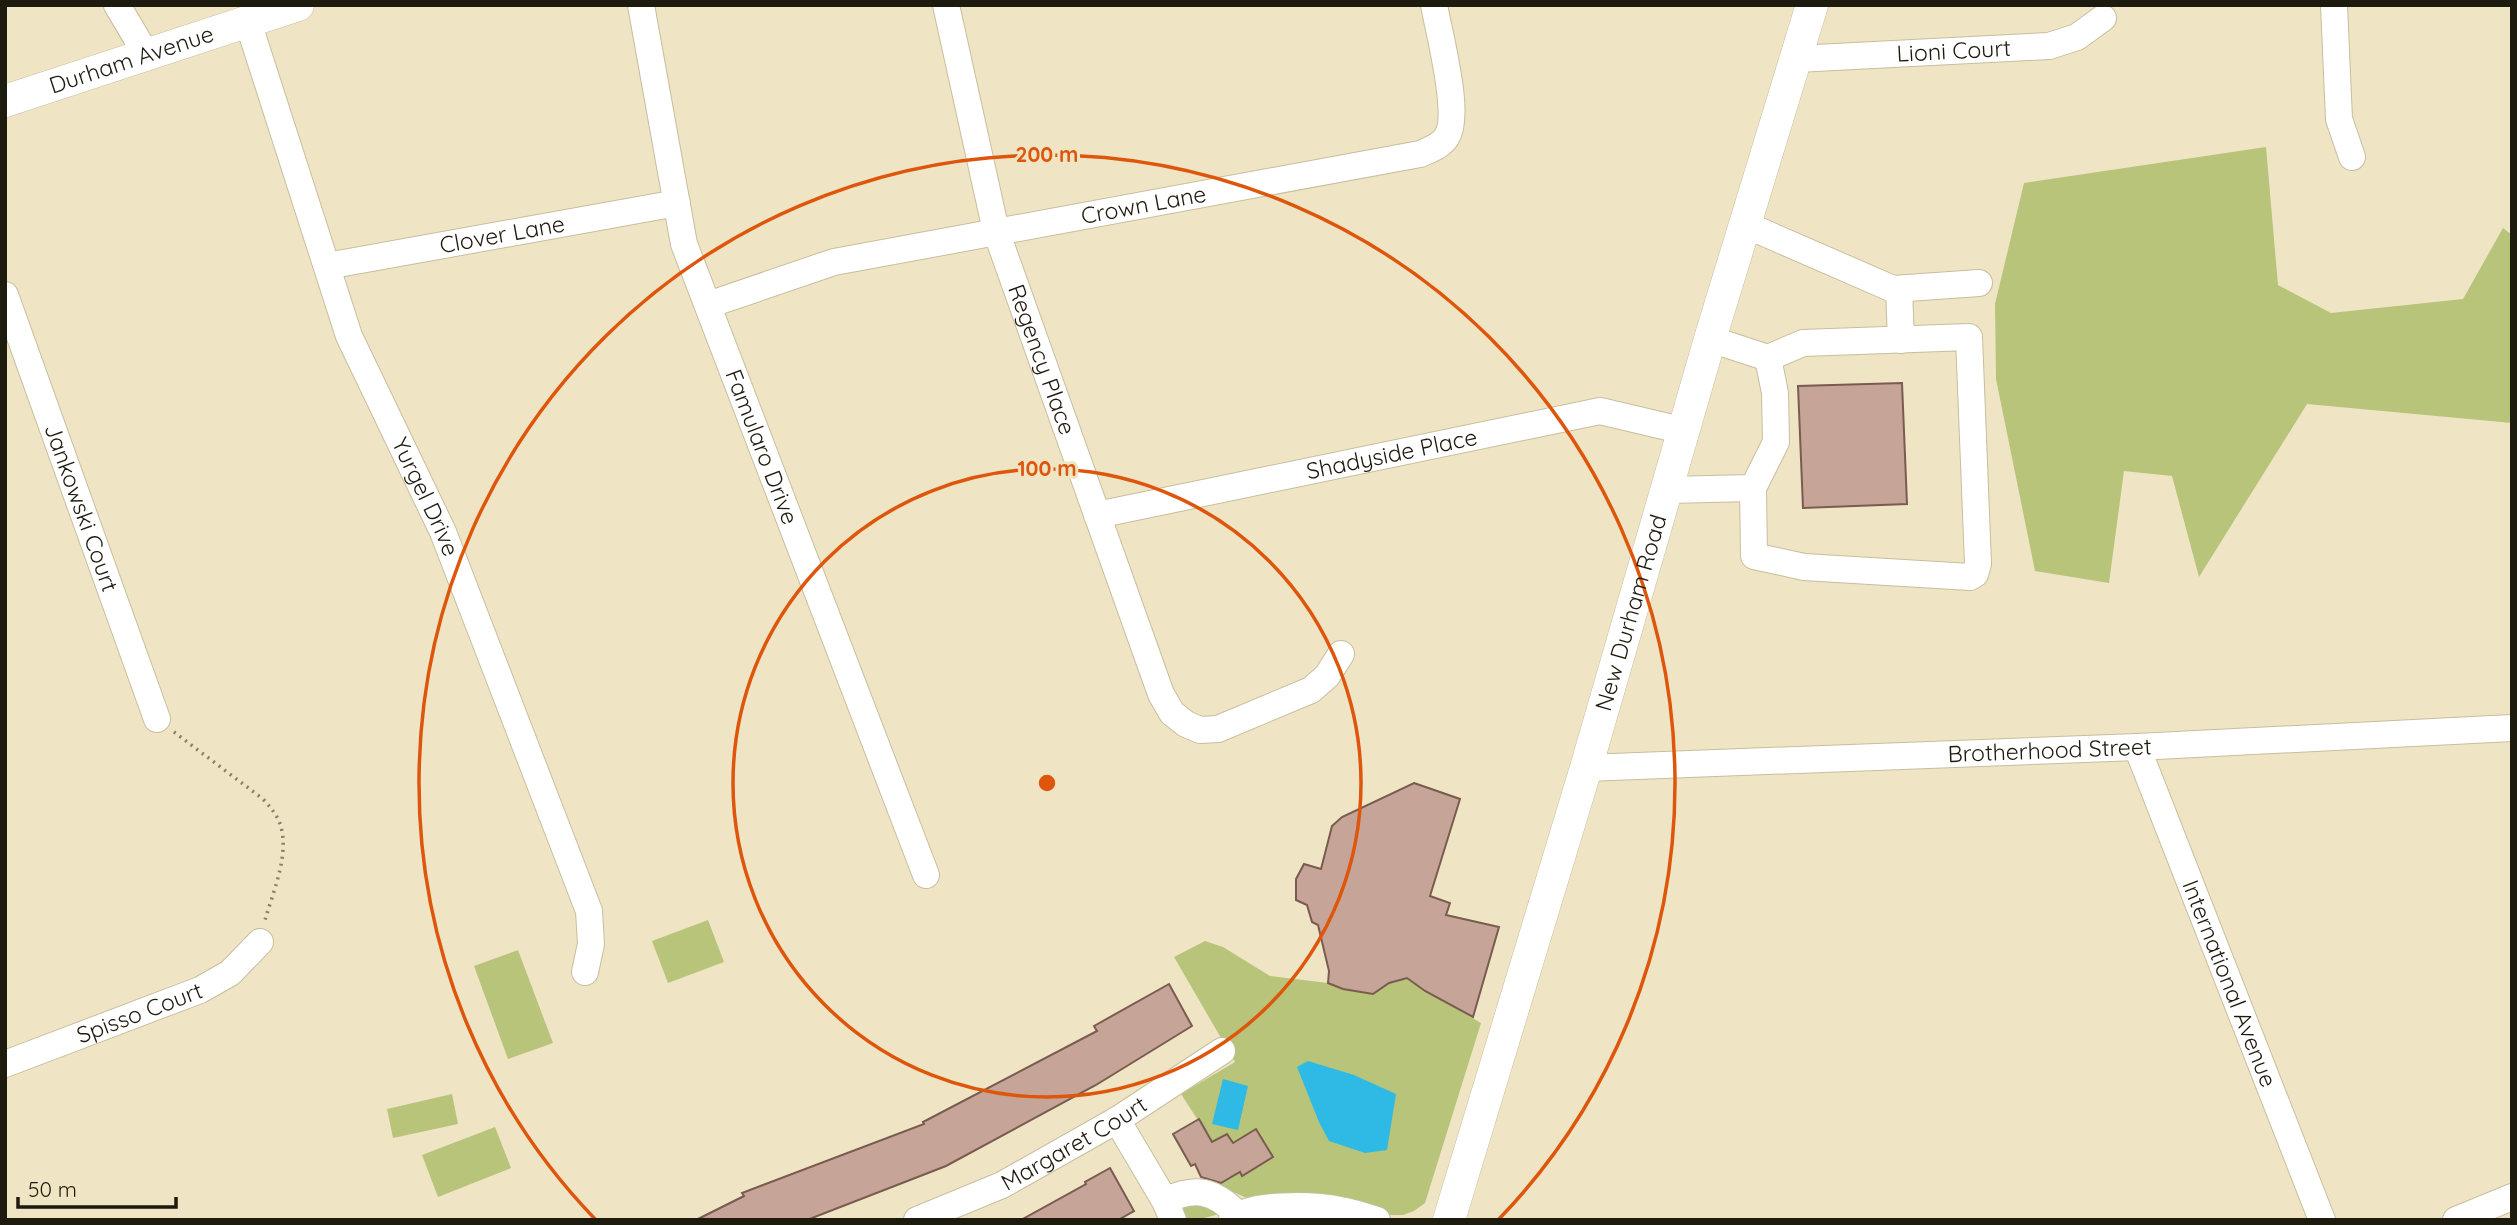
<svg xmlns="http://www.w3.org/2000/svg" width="2517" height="1225" font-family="Quicksand,sans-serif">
  <rect width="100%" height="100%" fill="#efe5c5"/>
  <g fill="#b7c47a">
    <polygon points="2266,147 2278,285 2331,313 2463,299 2503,228 2512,235 2512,423 2307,404 2199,577 2172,476 2124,471 2109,583 2035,571 1996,379 1995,304 2024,183"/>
    <polygon points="708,920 724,962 668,983 652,941"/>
    <polygon points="1205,941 1223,947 1270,976 1328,983 1343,989 1373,994 1389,983 1407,978 1425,991 1481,1023 1425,1203 1414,1211 1403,1215 1389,1215 1367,1207 1256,1202 1217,1185 1240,1172 1242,1176 1273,1157 1256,1130 1233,1143 1227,1134 1212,1142 1181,1094 1235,1062 1174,957"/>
    <polygon points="518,950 553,1043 508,1059 474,966"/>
    <polygon points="452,1094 458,1124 393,1138 387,1109"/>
    <polygon points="495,1127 511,1168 438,1197 422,1155"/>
    <polygon points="1198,1202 1219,1214 1197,1220 1184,1220 1180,1212 1185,1207"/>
  </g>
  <g fill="#2ebae5">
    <polygon points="1308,1061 1354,1075 1396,1094 1387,1150 1365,1153 1329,1141 1319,1122 1297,1067"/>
    <polygon points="1223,1079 1248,1086 1238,1130 1212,1124"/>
  </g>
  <g fill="#c6a498" stroke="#795b4f" stroke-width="2">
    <polygon points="1902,383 1907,504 1803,508 1798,386"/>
    <polygon points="1414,783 1460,799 1430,896 1450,903 1446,915 1499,927 1473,1017 1425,991 1407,978 1389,983 1373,994 1343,989 1328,983 1329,971 1318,925 1312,922 1307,905 1296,900 1296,879 1304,864 1321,869 1332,826 1342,817"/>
    <polygon points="1169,984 1192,1026 1096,1085 946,1166 807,1220 696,1220 744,1196 742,1193 924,1124 923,1122 1097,1031 1094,1026"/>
    <polygon points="1199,1119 1212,1142 1227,1134 1233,1143 1256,1129 1273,1157 1242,1176 1240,1172 1221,1183 1201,1177 1195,1164 1191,1166 1173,1134"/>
    <polygon points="1110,1168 1134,1211 1118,1220 1021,1220 1086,1184 1085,1182"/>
  </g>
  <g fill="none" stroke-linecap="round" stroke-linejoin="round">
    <defs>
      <g id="minor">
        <polyline points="117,5 146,54"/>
        <path id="s1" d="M 641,5 L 684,244 L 926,875"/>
        <path id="s2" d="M 946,5 L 996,231 L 1161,694 L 1172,713 L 1186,724 L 1200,730 L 1218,729 L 1311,690 L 1327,676 L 1341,654"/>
        <polyline points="2334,5 2339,119 2352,157"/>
        <path id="s3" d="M 248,22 L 349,336 L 443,532 L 589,911 L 591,944 L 585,972"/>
        <path id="s4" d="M 1796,59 L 2049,46 L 2077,37 L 2103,18"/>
        <polyline points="1746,225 1893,289 1979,283"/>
        <path id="s5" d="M 327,266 L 677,203"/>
        <polyline points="1899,289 1901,340"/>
        <path id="s6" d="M 5,295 L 157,719"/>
        <path id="s7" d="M 708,305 L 834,262 L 1420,154 C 1429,150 1442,146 1447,136 C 1461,114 1439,33 1434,5"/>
        <polyline points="1710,339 1768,358 1803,343 1969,337 1978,564 1975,574 1970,577 1804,567 1754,556 1753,488 1776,442 1775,393 1768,358"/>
        <polyline points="1667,490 1753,488"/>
        <path id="s8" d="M 1097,515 L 1600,411 L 1685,431"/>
        <path id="s9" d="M 2137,747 L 2322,1220"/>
        <path id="s10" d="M 1586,768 L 2137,747 L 2512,728"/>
        <path id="s11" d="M 5,1064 L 200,990 L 230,973 L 260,942"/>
        <polyline points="1117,1120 1165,1201 1173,1220"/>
        <path d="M 1165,1201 C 1194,1186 1214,1190 1237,1214"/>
        <path id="s12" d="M 917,1220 L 1002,1185 L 1117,1120 L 1222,1051"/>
        <path d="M 1232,1220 C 1248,1202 1316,1205 1340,1210 C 1352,1212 1365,1216 1377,1220"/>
        <polyline points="2456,1220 2512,1197"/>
      </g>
      <g id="major">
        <path id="s13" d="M 5,101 L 298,5"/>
        <path id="s14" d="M 1449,1220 L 1586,768 L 1710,339 L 1812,5"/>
      </g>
    </defs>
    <use href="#minor" stroke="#c7be9e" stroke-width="28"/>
    <use href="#major" stroke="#c7be9e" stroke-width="33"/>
    <path stroke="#857e68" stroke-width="3.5" stroke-dasharray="2 5" stroke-linecap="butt" d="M 174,732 L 263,799 C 271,808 278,816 281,827 C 289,856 273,892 265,920"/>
    <use href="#minor" stroke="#fff" stroke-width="26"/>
    <use href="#major" stroke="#fff" stroke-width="32"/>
  </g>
  <g fill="none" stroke="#de560c" stroke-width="3.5">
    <circle cx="1047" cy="783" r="314"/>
    <path d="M595 1219A628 628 0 1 1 1499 1219"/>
  </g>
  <g text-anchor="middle" stroke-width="6" stroke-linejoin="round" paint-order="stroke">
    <g font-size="23" fill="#1d1a0e" stroke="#efe5c5">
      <text dy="8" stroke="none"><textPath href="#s4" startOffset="158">Lioni Court</textPath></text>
      <text dy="8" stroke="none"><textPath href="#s13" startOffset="133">Durham Avenue</textPath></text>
      <text dy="8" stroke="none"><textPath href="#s7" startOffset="448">Crown Lane</textPath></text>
      <text dy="8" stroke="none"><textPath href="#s5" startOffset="178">Clover Lane</textPath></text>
      <text dy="8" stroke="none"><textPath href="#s2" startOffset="368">Regency Place</textPath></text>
      <text dy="8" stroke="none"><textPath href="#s1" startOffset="460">Famularo Drive</textPath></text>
      <text dy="8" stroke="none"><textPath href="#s8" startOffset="301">Shadyside Place</textPath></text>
      <text dy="8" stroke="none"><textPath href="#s3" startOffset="508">Yurgel Drive</textPath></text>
      <text dy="8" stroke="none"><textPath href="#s6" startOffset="226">Jankowski Court</textPath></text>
      <text dy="8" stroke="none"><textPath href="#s14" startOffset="634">New Durham Road</textPath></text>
      <text dy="8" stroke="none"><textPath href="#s10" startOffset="464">Brotherhood Street</textPath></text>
      <text dy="8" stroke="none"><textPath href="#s9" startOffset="254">International Avenue</textPath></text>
      <text dy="8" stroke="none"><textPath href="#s11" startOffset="144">Spisso Court</textPath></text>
      <text dy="8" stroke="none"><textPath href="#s12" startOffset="175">Margaret Court</textPath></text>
    </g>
  </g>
  <circle cx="1047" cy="783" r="10" fill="#de560c" stroke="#efe5c5" stroke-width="3.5"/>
  <g font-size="21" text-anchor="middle" font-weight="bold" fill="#de560c" stroke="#efe5c5" stroke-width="6" stroke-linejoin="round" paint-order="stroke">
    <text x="1047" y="162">200 m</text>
    <text x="1047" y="476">100 m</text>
  </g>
  <rect width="2517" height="1225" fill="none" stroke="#1d1a0e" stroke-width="14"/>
  <path d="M18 1197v10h158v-10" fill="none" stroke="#1d1a0e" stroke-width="3.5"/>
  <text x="28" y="1197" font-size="21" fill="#1d1a0e" stroke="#efe5c5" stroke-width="5" paint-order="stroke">50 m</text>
</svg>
